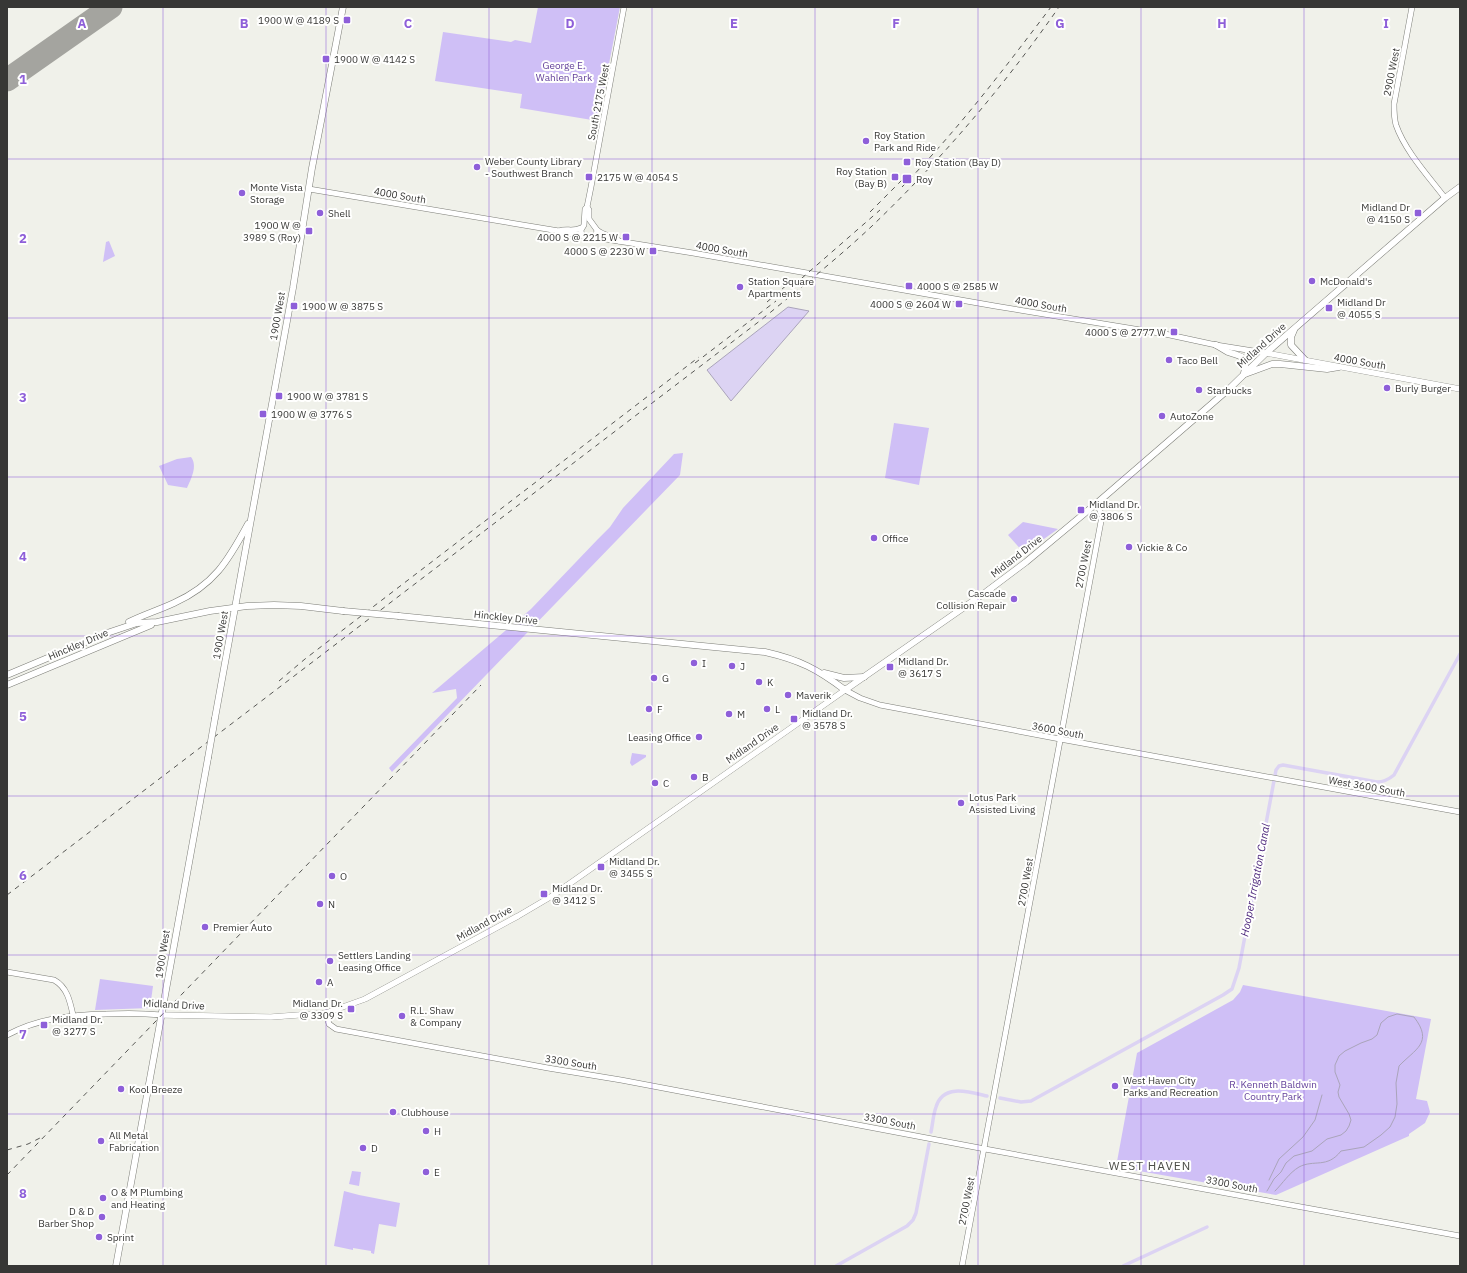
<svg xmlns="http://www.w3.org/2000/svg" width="1467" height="1273" font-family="'IBM Plex Sans',sans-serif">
  <rect width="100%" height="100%" fill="#f0f1ea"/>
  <g fill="#cfbff6">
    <polygon points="538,7 620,7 598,121 520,108 522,94 435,81 443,32 511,42 515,40 531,43"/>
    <polygon points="109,241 115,256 103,262 106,242"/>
    <polygon points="894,423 929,428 919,485 885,478"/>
    <polygon points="683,453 680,475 392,772 389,768 457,698 456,689 432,693 531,609 598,539 610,527 623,508 674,454"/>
    <path d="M 191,457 C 198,466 191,479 187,488 L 168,485 L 159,466 L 177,459 Z"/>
    <polygon points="1023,522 1058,529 1024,553 1008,535"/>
    <polygon points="632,753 646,755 646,757 632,766 630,763"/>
    <polygon points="100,979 153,986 150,1008 95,1010"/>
    <polygon points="1243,985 1431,1019 1416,1099 1427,1101 1430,1112 1425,1123 1409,1134 1409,1136 1276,1195 1116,1167 1137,1053 1233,1000 1240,992"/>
    <polygon points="352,1171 361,1172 359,1186 349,1184"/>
    <polygon points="344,1191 359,1195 400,1203 396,1227 379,1224 374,1254 371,1253 371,1251 353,1248 353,1250 334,1246"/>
  </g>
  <polygon fill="#dcd3f3" stroke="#aaa4ba" points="788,307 809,311 731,401 707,370"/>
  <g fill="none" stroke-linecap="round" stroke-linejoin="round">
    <g stroke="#aaa4ba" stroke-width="1">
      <polyline points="1269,1180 1279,1159 1303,1137 1315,1120 1322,1095"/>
      <path d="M 1267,1191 L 1274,1179 L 1281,1172 L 1286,1163 L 1294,1156 L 1312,1151 L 1327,1139 L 1341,1135 L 1346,1131 L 1349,1126 L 1351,1120 L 1349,1114 L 1339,1097 L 1338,1092 L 1340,1085 L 1335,1072 L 1335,1065 L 1339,1056 L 1345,1051 L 1361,1043 L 1372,1039 L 1377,1035 L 1381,1023 L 1388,1017 L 1397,1014 L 1414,1017 C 1434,1043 1415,1049 1399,1066 L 1396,1083 L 1397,1104 L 1395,1117 L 1390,1127 L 1381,1135 L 1364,1147 L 1341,1151 C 1327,1169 1314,1159 1299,1167 C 1289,1173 1283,1183 1275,1191"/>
    </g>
    <g stroke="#dcd3f3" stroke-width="3.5">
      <path d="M 1000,1098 L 1021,1102 L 1031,1101 L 1223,995 L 1232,989 L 1239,968 L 1276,770 L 1279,766 L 1283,765 L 1377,782 C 1384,782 1388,780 1394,775 L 1460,654"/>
      <path d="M 931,1132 C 933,1123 933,1115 936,1107 C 943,1083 970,1092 987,1096"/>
      <polyline points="836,1266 907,1226 913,1220 916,1213 929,1144"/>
      <polyline points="1123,1266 1207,1227"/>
    </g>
    <polyline stroke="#a4a49f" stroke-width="23" points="7,80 111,7"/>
    <defs>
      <g id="tertiary">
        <path d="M 624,7 L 591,187 L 587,207 L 585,209 L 584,225 L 581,230 C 582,242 591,237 599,238 L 693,253 L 995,306 L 1165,334 L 1216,345 L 1266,353"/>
        <path d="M 1412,7 L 1394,104 C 1394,111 1394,118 1396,125 C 1405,151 1429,177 1445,198"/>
        <path d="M 309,189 L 559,231 C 566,228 573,232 581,228"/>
        <polyline points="587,207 589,210 589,219 597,230 596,235 594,238"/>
        <path d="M 597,230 C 604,236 614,236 619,241"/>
        <polyline points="559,231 561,233 581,234"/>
        <polyline points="845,690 860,698 880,705 1060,739 1460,812"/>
        <path d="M 7,972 L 54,980 C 67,987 70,1001 73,1015"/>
        <polyline points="326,1013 329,1024 336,1029 548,1068 621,1080 985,1149 1460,1236"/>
        <path d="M 7,1035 C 39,1018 71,1015 106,1014 C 125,1013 143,1013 162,1015"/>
        <polyline points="962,1266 1102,516 1097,503"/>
      </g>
      <g id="secondary">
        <polyline points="1266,353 1460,389"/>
        <polyline points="162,1015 271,1017 326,1013 365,999 518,916 552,896 845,690"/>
      </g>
      <g id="primary">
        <polyline points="1294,330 1291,337 1291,345 1305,360"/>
        <path d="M 1216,345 C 1220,347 1224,350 1228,352 C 1241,357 1249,355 1244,373"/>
        <polyline points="1245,374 1272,364 1280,364 1327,369 1339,367"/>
        <path d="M 399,616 L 765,652 C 800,660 817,669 845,690 L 986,592 L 1026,562 L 1097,503 L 1200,414 L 1230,388 L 1266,353 L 1445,198 L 1460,187"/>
        <path d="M 129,622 C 143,615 159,610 174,603 C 214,585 228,561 248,524"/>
        <polyline points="824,673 844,678 864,677"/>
        <polyline points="7,675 107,633 137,623 157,622 210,611 247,606 274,605 301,606 343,611"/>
        <polyline points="7,685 151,625"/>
        <polyline points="215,718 293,288 312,168 343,7"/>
        <polyline points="116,1266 208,758"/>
      </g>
    </defs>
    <use href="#tertiary" stroke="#7c7d77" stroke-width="6"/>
    <use href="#secondary" stroke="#7c7d77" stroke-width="6"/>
    <use href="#primary" stroke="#7c7d77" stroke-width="7"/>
    <use href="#tertiary" stroke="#fff" stroke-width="5"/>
    <use href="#secondary" stroke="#fff" stroke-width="5.5"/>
    <use href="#primary" stroke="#fff" stroke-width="6"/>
    <g stroke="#575754" stroke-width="1" stroke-dasharray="5 5" stroke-linecap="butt">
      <path d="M 902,187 C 957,131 1004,69 1051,7"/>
      <polyline points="870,212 905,177"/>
      <polyline points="794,285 880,210"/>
      <polyline points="767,302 796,277"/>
      <polyline points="695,363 776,301"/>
      <polyline points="279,681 305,659 699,357"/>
      <path d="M 7,895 L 761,320 C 799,289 837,259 872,226 C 942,159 1004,86 1059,7"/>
      <polyline points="7,1150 28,1144 40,1138"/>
      <polyline points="7,1175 481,685"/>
    </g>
    <defs>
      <g id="primary-bridge">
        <polyline points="343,611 399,616"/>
        <polyline points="208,758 215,718"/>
      </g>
    </defs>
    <use href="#primary-bridge" stroke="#7c7d77" stroke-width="7" stroke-linecap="butt"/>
    <use href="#primary-bridge" stroke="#fff" stroke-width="6"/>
  </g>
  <path fill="none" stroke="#8e5fd9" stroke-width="1" stroke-opacity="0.55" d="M 163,7 L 163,1266M 326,7 L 326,1266M 489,7 L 489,1266M 652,7 L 652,1266M 815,7 L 815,1266M 978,7 L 978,1266M 1141,7 L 1141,1266M 1304,7 L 1304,1266M 7,159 L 1460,159M 7,318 L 1460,318M 7,477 L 1460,477M 7,636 L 1460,636M 7,796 L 1460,796M 7,955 L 1460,955M 7,1114 L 1460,1114"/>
  <g fill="#8e5fd9" stroke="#fffffe" stroke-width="1.5">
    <rect x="343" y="16" width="8" height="8" rx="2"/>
    <rect x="322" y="55" width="8" height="8" rx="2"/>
    <circle cx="866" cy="141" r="4"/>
    <rect x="903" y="158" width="8" height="8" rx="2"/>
    <circle cx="477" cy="167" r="4"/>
    <rect x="585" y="173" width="8" height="8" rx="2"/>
    <rect x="891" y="173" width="8" height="8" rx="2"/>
    <rect x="902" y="174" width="10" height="10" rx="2"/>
    <circle cx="242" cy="193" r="4"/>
    <circle cx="320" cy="213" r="4"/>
    <rect x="1414" y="209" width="8" height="8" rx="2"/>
    <rect x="305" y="227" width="8" height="8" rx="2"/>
    <rect x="622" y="233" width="8" height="8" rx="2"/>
    <rect x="649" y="247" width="8" height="8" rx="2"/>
    <circle cx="1312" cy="281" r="4"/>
    <rect x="905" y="282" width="8" height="8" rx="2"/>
    <circle cx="740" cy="287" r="4"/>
    <rect x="955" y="300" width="8" height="8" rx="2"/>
    <rect x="290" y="302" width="8" height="8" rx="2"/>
    <rect x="1325" y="304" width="8" height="8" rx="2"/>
    <rect x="1170" y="328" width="8" height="8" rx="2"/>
    <circle cx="1169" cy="360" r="4"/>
    <circle cx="1387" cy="388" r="4"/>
    <circle cx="1199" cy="390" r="4"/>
    <rect x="275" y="392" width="8" height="8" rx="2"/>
    <rect x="259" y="410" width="8" height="8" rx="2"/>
    <circle cx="1162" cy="416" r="4"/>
    <rect x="1077" y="506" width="8" height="8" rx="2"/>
    <circle cx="874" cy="538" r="4"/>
    <circle cx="1129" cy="547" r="4"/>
    <circle cx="1014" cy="599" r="4"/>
    <circle cx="694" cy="663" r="4"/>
    <circle cx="732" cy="666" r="4"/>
    <rect x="886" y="663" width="8" height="8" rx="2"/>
    <circle cx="654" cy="678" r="4"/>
    <circle cx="759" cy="682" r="4"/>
    <circle cx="788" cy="695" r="4"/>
    <circle cx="649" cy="709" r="4"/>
    <circle cx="767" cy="709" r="4"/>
    <circle cx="729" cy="714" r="4"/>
    <rect x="790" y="715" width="8" height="8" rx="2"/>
    <circle cx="699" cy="737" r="4"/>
    <circle cx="694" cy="777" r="4"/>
    <circle cx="655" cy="783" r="4"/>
    <circle cx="961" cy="803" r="4"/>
    <rect x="597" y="863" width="8" height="8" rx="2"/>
    <circle cx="332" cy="876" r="4"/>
    <rect x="540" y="890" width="8" height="8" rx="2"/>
    <circle cx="320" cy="904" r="4"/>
    <circle cx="205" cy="927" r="4"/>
    <circle cx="330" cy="961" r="4"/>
    <circle cx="319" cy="982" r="4"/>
    <rect x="347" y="1005" width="8" height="8" rx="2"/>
    <circle cx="402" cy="1016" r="4"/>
    <rect x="40" y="1021" width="8" height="8" rx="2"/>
    <circle cx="1115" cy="1086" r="4"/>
    <circle cx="121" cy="1089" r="4"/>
    <circle cx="393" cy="1112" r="4"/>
    <circle cx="426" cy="1131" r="4"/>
    <circle cx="101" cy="1141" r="4"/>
    <circle cx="363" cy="1148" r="4"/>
    <circle cx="426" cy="1172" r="4"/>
    <circle cx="103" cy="1198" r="4"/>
    <circle cx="102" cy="1217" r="4"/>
    <circle cx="99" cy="1237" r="4"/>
  </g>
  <g text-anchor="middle" stroke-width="4" stroke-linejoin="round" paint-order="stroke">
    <g font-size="10" fill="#373735" stroke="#fffffe" text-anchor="start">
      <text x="339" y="24" text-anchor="end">1900 W @ 4189 S</text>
      <text x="334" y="63">1900 W @ 4142 S</text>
      <text x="874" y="139">Roy Station<tspan x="874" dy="12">Park and Ride</tspan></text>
      <text x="485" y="165">Weber County Library<tspan x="485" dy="12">- Southwest Branch</tspan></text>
      <text x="915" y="166">Roy Station (Bay D)</text>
      <text x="887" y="175" text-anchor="end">Roy Station<tspan x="887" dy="12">(Bay B)</tspan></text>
      <text x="597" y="181">2175 W @ 4054 S</text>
      <text x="916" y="183">Roy</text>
      <text x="250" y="191">Monte Vista<tspan x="250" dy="12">Storage</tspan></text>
      <text x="1410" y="211" text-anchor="end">Midland Dr<tspan x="1410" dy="12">@ 4150 S</tspan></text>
      <text x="328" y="217">Shell</text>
      <text x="301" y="229" text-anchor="end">1900 W @<tspan x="301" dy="12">3989 S (Roy)</tspan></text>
      <text x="618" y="241" text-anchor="end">4000 S @ 2215 W</text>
      <text x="645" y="255" text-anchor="end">4000 S @ 2230 W</text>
      <text x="748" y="285">Station Square<tspan x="748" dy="12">Apartments</tspan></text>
      <text x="1320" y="285">McDonald's</text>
      <text x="917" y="290">4000 S @ 2585 W</text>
      <text x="1337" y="306">Midland Dr<tspan x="1337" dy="12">@ 4055 S</tspan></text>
      <text x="951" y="308" text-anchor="end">4000 S @ 2604 W</text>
      <text x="302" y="310">1900 W @ 3875 S</text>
      <text x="1166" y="336" text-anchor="end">4000 S @ 2777 W</text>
      <text x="1177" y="364">Taco Bell</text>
      <text x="1395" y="392">Burly Burger</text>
      <text x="1207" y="394">Starbucks</text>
      <text x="287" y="400">1900 W @ 3781 S</text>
      <text x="271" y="418">1900 W @ 3776 S</text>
      <text x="1170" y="420">AutoZone</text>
      <text x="1089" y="508">Midland Dr.<tspan x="1089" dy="12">@ 3806 S</tspan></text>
      <text x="882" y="542">Office</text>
      <text x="1137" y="551">Vickie &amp; Co</text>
      <text x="1006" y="597" text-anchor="end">Cascade<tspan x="1006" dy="12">Collision Repair</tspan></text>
      <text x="898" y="665">Midland Dr.<tspan x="898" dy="12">@ 3617 S</tspan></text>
      <text x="702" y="667">I</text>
      <text x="740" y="670">J</text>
      <text x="662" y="682">G</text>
      <text x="767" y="686">K</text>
      <text x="796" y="699">Maverik</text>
      <text x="657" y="713">F</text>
      <text x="775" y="713">L</text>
      <text x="802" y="717">Midland Dr.<tspan x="802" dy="12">@ 3578 S</tspan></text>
      <text x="737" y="718">M</text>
      <text x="691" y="741" text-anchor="end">Leasing Office</text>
      <text x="702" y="781">B</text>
      <text x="663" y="787">C</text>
      <text x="969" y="801">Lotus Park<tspan x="969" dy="12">Assisted Living</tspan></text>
      <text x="609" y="865">Midland Dr.<tspan x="609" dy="12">@ 3455 S</tspan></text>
      <text x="340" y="880">O</text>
      <text x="552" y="892">Midland Dr.<tspan x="552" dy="12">@ 3412 S</tspan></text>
      <text x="328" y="908">N</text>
      <text x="213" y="931">Premier Auto</text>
      <text x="338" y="959">Settlers Landing<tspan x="338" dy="12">Leasing Office</tspan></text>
      <text x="327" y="986">A</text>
      <text x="343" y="1007" text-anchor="end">Midland Dr.<tspan x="343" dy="12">@ 3309 S</tspan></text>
      <text x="410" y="1014">R.L. Shaw<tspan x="410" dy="12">&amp; Company</tspan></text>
      <text x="52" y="1023">Midland Dr.<tspan x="52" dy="12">@ 3277 S</tspan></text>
      <text x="1123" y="1084">West Haven City<tspan x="1123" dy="12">Parks and Recreation</tspan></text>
      <text x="129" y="1093">Kool Breeze</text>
      <text x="401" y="1116">Clubhouse</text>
      <text x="434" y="1135">H</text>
      <text x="109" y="1139">All Metal<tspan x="109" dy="12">Fabrication</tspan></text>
      <text x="371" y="1152">D</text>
      <text x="434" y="1176">E</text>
      <text x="111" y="1196">O &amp; M Plumbing<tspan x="111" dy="12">and Heating</tspan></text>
      <text x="94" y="1215" text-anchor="end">D &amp; D<tspan x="94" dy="12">Barber Shop</tspan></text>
      <text x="107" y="1241">Sprint</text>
    </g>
    <g font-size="10" fill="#613e99" stroke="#fffffe">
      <text x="564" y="69">George E.<tspan x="564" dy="12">Wahlen Park</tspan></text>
      <text x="1273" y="1088">R. Kenneth Baldwin<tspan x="1273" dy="12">Country Park</tspan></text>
    </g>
    <g font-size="10" fill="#373735" stroke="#fffffe">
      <text transform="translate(1391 72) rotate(-79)" y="4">2900 West</text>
      <text transform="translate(598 102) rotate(-79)" y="4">South 2175 West</text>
      <text transform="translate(400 195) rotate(10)" y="4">4000 South</text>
      <text transform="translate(722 249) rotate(10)" y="4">4000 South</text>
      <text transform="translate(1041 304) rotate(10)" y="4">4000 South</text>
      <text transform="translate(277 316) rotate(-80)" y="4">1900 West</text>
      <text transform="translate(1261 345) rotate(-42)" y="4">Midland Drive</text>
      <text transform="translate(1360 361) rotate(10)" y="4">4000 South</text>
      <text transform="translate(1016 556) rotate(-38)" y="4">Midland Drive</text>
      <text transform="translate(1083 564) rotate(-79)" y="4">2700 West</text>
      <text transform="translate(506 617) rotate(6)" y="4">Hinckley Drive</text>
      <text transform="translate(220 635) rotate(-80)" y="4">1900 West</text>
      <text transform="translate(78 644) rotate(-23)" y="4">Hinckley Drive</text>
      <text transform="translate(1058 730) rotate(11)" y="4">3600 South</text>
      <text transform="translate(752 743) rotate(-35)" y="4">Midland Drive</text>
      <text transform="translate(1367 786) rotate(10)" y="4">West 3600 South</text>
      <text transform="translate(1025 882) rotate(-80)" y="4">2700 West</text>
      <text transform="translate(484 923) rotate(-29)" y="4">Midland Drive</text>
      <text transform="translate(162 954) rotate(-81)" y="4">1900 West</text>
      <text transform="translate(174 1004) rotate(3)" y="4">Midland Drive</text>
      <text transform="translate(571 1062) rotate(9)" y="4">3300 South</text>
      <text transform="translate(890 1121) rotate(11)" y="4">3300 South</text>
      <text transform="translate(1232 1184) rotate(11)" y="4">3300 South</text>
      <text transform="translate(966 1201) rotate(-79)" y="4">2700 West</text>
    </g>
    <g font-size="11" font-style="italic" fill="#451e77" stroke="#fffffe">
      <text transform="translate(1255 880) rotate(-79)" y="4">Hooper Irrigation Canal</text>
    </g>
    <g font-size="12" letter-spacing="1" fill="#4d4e48" stroke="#fffffe">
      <text x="1150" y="1170">WEST HAVEN</text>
    </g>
  </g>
  <g font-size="13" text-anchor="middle" font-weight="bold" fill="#8e5fd9" stroke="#fffffe" stroke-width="4" stroke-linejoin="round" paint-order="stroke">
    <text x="82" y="28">A</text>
    <text x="244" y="28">B</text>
    <text x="408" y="28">C</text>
    <text x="570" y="28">D</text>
    <text x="734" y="28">E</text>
    <text x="896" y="28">F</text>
    <text x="1060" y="28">G</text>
    <text x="1222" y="28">H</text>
    <text x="1386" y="28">I</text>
    <text x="23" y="84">1</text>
    <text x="23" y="243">2</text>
    <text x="23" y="402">3</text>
    <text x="23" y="561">4</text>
    <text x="23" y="721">5</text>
    <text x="23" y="880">6</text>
    <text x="23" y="1039">7</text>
    <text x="23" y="1198">8</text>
  </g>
  <rect width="1467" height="1273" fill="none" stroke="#373735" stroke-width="16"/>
</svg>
